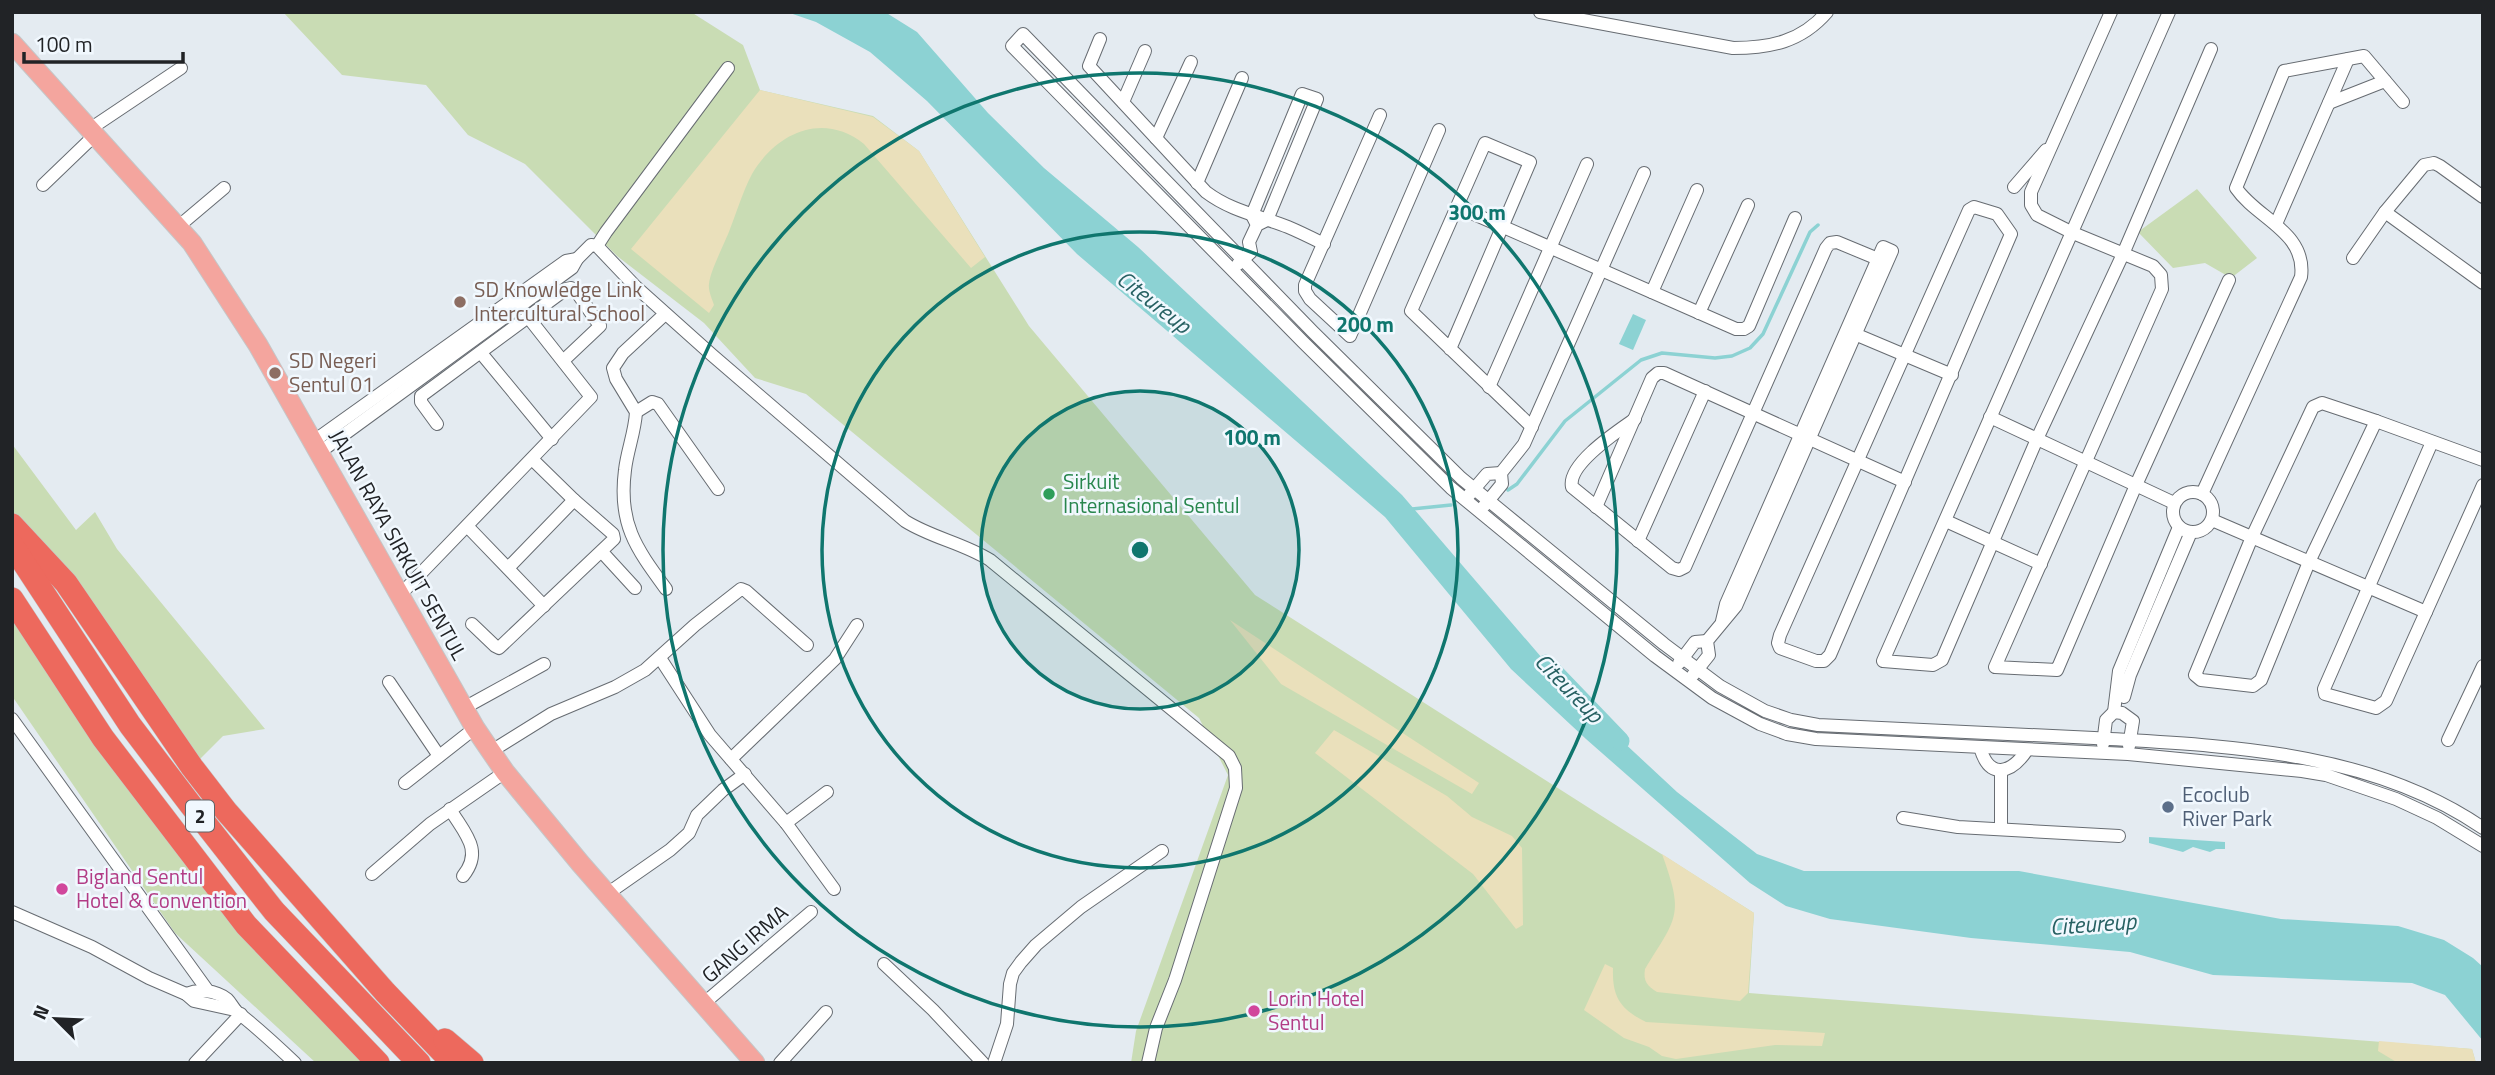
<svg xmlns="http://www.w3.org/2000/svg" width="2495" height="1075" font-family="'Titillium Web',sans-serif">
  <rect width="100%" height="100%" fill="#e4ebf1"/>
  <g fill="#c9dcb4">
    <polygon points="283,12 691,12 743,45 760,90 873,116 919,151 1029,326 1255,595 1754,913 1749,993 2472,1049 2476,1063 1131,1063 1136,1031 1228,775 1199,718 806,394 755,378 704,323 617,256 525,164 468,135 426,85 342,75"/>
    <polygon points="2197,189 2257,258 2231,278 2205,263 2173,268 2138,232"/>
    <polygon points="12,444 76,530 95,512 117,549 265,729 223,736 192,767 12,525"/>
    <polygon points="12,599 164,820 378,1063 316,1063 175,933 12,696"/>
  </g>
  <g fill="#eae0bb">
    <path d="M 760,90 L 873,117 L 919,151 L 985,257 L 971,268 L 864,144 C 823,111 776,133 752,174 C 743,191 737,211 730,229 C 725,243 710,271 709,284 C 708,290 712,299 714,305 L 709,313 L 631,249 Z"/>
    <polygon points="1230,620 1479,783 1472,794 1281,684"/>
    <polygon points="1334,730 1447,796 1472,817 1512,836 1522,848 1523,925 1516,929 1473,874 1315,753"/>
    <path d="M 1662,854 L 1754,913 L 1748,993 L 1740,1001 L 1657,992 C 1647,986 1643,981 1645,969 C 1678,916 1684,915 1662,854 Z"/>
    <path d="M 1605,964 L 1613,968 C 1612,997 1620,1009 1646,1022 L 1825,1033 L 1822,1046 L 1775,1045 L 1676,1059 L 1662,1056 L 1649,1047 L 1624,1038 L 1584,1010 Z"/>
    <polygon points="2379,1041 2472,1049 2476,1063 2398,1063 2378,1051"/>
  </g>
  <g fill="#8cd2d3">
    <polygon points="787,12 885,12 917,32 988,113 1044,168 1138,247 1402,495 1578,700 1677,792 1757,854 1804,871 2019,871 2281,919 2398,926 2444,940 2473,958 2483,967 2483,1041 2445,995 2412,983 2213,975 2130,952 1971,938 1830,919 1786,906 1750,883 1586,739 1511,669 1385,517 1077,254 927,101 870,52 816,22"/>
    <polygon points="1633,314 1646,320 1633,350 1619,344"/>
    <polygon points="2149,837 2225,842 2225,849 2216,849 2210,852 2193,847 2183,852 2149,843"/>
  </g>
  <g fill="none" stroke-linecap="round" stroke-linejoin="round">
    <g stroke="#8cd2d3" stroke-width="3.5">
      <polyline points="1508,490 1517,484 1565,421 1641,360 1662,353 1715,358 1732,356 1750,348 1763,334 1810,232 1818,225"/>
      <polyline points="1412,509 1451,505"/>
    </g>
    <polyline stroke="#8cd2d3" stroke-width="19" points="1546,664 1620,741"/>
    <defs>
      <g id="minor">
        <path d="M 1540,12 L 1733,48 C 1770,48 1801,42 1827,12"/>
        <polyline points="2111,12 2031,192 2031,205 2037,215 2073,233 2153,266 2161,275 2162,289 1995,667 2057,670 2136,485 2229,280"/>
        <polyline points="2169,12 1883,661 1933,665 1942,660 2037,439 2123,254 2211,49"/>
        <path d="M 1100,39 L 1089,66 L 1206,192 C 1231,211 1260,216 1288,227 C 1300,232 1312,238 1324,244"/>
        <polyline points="1123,102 1145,51"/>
        <polyline points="2329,103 2385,81"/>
        <polyline points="1380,115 1305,285 1305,291 1310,299 1350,336 1439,130"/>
        <polyline points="90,129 181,68"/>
        <polyline points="1156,138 1191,62"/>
        <polyline points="1197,183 1242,78"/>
        <polyline points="43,185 95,135"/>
        <polyline points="2014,187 2046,150"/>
        <polyline points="1458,207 1736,329 1744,329 1749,326 1795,218"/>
        <polygon points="1974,207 1997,214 2011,234 1830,655 1824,661 1816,661 1780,648 1778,643 1780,635 1969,210"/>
        <polyline points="2385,212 2483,283"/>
        <polyline points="2276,224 2348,59"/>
        <polyline points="179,226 224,188"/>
        <polyline points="597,246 606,232 728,68"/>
        <polyline points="2353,258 2385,212 2424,165 2434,163 2440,166 2483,197"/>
        <polyline points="1238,264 1251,252 1249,242 1257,225 1267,220 1317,99 1302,94 1252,215 1257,225"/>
        <polyline points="1652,292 1697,190"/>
        <polyline points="1699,313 1748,205"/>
        <path d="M 665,314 L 623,353 L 613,368 L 616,379 L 636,412 C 635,432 627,451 625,470 C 618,524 636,548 666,589"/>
        <polyline points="1850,332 1952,375"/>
        <polyline points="1450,349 1530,162 1485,143 1411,311 1532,427"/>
        <polyline points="481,353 552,439"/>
        <polyline points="1489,387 1587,164"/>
        <polygon points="2322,403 2376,421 2309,562 2261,680 2253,686 2201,680 2195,675 2252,537 2313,407"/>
        <polyline points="636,412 652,402 658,404 718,489"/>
        <polyline points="1990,417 2174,503"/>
        <path d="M 1635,419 C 1618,431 1567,464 1572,487 L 1672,568 L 1679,570 L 1685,567 L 1826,248 L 1830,243 L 1837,242 L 1878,259"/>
        <polyline points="2376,421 2483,460"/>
        <polyline points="437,424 421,402 421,396 566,289 571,288 576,291 600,326 564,360"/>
        <polyline points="314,441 566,261 577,259"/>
        <polyline points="2432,442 2324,689 2325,694 2376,708 2386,701 2483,485"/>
        <path d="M 320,452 L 572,268 L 577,259 L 591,245 L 597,246 L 636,287 L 712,355 L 905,521 C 932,538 963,543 990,560 L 1229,756 L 1235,768 L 1236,788 L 1175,980 L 1156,1028 L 1148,1063"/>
        <circle cx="2193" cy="512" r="20"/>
        <path d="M 2202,494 L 2301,277 C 2307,232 2257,219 2236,188 L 2284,71 L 2364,56 L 2403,102"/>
        <polyline points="1469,495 1487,474 1501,473"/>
        <polyline points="1484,506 1502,484 1501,473 1524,444 1644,173"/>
        <polyline points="1596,507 1652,378 1658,373 1664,373 1905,482"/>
        <polyline points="2212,520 2426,612"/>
        <polyline points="1946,521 2041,564"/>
        <polyline points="467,526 544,606"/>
        <polyline points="1638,541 1705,391"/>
        <polyline points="602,552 635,588"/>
        <polyline points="508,568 574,500"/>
        <polyline points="399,596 591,397 528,317"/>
        <polyline points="472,624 495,646 499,648 614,539 613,534 574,500 532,459"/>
        <polyline points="660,658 710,735 786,823 834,889"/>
        <polyline points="1679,663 1695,642 1707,641"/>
        <polyline points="1693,675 1709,655 1707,641 1736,606 1892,251 1883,247 1726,604 1722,621"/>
        <polyline points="389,682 439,756"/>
        <polyline points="2124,697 2130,675 2191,532"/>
        <polyline points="464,708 544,664"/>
        <polyline points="2114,712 2119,671 2179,527"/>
        <polyline points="12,719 208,991"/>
        <polyline points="2448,740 2483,666"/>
        <polyline points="2103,744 2106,720 2114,712 2122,713 2133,721 2129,746"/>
        <path d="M 1980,747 C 1989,780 2011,774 2027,750"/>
        <polyline points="490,752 551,714 615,687 645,670 695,625 741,589 746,591 807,645"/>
        <polyline points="731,759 835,659 857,625"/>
        <polyline points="405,783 475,728"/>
        <path d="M 450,809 C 464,833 484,850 463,876"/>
        <polyline points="1903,818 1958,827 2119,836"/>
        <polyline points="786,823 827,792"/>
        <polyline points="2001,828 2001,771"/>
        <path d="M 2483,828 C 2369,750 2227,746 2094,738 C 2002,733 1910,729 1818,725 L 1791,720 L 1765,711 L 1720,686 L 1664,644 L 1461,478 L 1313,332 L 1023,34 L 1012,46 L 1303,342 L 1451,488 L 1655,656 L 1712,698 L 1760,724 L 1787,734 L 1816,739 L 2128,754 L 2302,771 L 2326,775 L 2396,799 L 2437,818 L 2483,846"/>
        <polyline points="372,874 430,824 505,772"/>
        <polyline points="607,894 670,850 689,833 697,815 723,790 745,774"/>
        <polyline points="12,912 92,947 149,978 186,994 194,1001 235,1010"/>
        <polyline points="884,964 933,1010 983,1063"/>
        <path d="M 186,994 C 199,989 215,990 227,999 C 231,1003 233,1008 237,1012 C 258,1028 276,1045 295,1063"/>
        <polyline points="703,1004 811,912"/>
        <polyline points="195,1063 241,1014"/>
        <polyline points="780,1063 826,1012"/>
        <polyline points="994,1063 1007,1024 1010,984 1013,973 1021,962 1036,945 1081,907 1162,851"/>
      </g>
      <polyline id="primary" points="12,43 192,243 258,345 475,728 505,772 580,863 755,1063"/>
      <g id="motorway">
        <polyline points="12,525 66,583 192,767 226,811 385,992 453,1063"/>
        <polyline points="12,545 130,725 190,804 274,911 419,1063"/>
        <polyline points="12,599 103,738 246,925 378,1063"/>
        <polyline points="445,1040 472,1063"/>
      </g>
    </defs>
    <use href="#minor" stroke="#676c72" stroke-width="14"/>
    <use href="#primary" stroke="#c5c6c7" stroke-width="21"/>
    <use href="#motorway" stroke="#c5c6c7" stroke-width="24"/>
    <use href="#minor" stroke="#fff" stroke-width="12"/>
    <use href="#primary" stroke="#f4a59e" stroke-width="19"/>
    <use href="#motorway" stroke="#ed695d" stroke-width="23"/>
  </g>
  <circle cx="1140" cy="550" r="159" fill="#0f766e" fill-opacity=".12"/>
  <g fill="none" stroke="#0f766e" stroke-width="3.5">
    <circle cx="1140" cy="550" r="159"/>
    <circle cx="1140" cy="550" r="318"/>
    <circle cx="1140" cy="550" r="477"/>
  </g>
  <g fill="#8d6e63" stroke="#f1f8fe" stroke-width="2.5">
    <circle cx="460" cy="302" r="7"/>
    <circle cx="275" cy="373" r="7"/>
  </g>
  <circle fill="#2e9e5b" stroke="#f1f8fe" stroke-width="2.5" cx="1049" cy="494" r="7"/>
  <circle fill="#5c6f8a" stroke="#f1f8fe" stroke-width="2.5" cx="2168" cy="807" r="7"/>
  <g fill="#d1479c" stroke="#f1f8fe" stroke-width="2.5">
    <circle cx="62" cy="889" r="7"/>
    <circle cx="1254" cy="1011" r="7"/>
  </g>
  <g text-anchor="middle" stroke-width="5" stroke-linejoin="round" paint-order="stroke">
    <rect fill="#f1f8fe" stroke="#5f6367" stroke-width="2" x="186" y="800.5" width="28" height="31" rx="5"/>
    <g font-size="19" font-weight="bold" fill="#212326">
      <text x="200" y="823">2</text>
    </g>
    <g font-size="21" fill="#785e54" stroke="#f1f8fe" text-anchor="start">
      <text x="474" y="297">SD Knowledge Link<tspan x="474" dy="24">Intercultural School</tspan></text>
      <text x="289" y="368">SD Negeri<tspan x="289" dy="24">Sentul 01</tspan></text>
    </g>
    <g font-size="21" fill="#27864d" stroke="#f1f8fe" text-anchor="start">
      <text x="1063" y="489">Sirkuit<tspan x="1063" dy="24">Internasional Sentul</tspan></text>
    </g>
    <g font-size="21" fill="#212326" stroke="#f1f8fe">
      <text transform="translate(398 545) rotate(61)" y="7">JALAN RAYA SIRKUIT SENTUL</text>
      <text transform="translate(745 944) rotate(-41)" y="7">GANG IRMA</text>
    </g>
    <g font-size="21" fill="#4e5e75" stroke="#f1f8fe" text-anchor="start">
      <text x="2182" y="802">Ecoclub<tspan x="2182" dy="24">River Park</tspan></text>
    </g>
    <g font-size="21" fill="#b23c85" stroke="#f1f8fe" text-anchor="start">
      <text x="76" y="884">Bigland Sentul<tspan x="76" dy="24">Hotel &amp; Convention</tspan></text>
      <text x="1268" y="1006">Lorin Hotel<tspan x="1268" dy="24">Sentul</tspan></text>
    </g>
    <g font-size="23" font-style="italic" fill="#276163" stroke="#f1f8fe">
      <text transform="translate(1154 302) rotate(38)" y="8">Citeureup</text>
      <text transform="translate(1569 688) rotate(46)" y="8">Citeureup</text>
      <text transform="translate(2093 924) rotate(-4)" y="8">Citeureup</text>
    </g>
  </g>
  <circle cx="1140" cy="550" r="10" fill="#0f766e" stroke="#f1f8fe" stroke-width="3.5"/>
  <g font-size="21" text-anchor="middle" font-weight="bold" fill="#0f766e" stroke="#f1f8fe" stroke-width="5" stroke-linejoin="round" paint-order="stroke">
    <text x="1477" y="220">300 m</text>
    <text x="1365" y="332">200 m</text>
    <text x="1252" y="445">100 m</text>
  </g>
  <rect width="2495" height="1075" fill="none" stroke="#212326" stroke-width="28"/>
  <g transform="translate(56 1019) rotate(294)" stroke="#f1f8fe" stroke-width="5" paint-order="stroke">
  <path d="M0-5L12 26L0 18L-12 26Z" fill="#212326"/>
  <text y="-10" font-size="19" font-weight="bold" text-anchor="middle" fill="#212326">N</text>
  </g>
  <path d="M24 52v10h159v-10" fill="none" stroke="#212326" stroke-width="3.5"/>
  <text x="35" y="52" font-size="21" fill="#212326" stroke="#f1f8fe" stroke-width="5" paint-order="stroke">100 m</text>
</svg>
